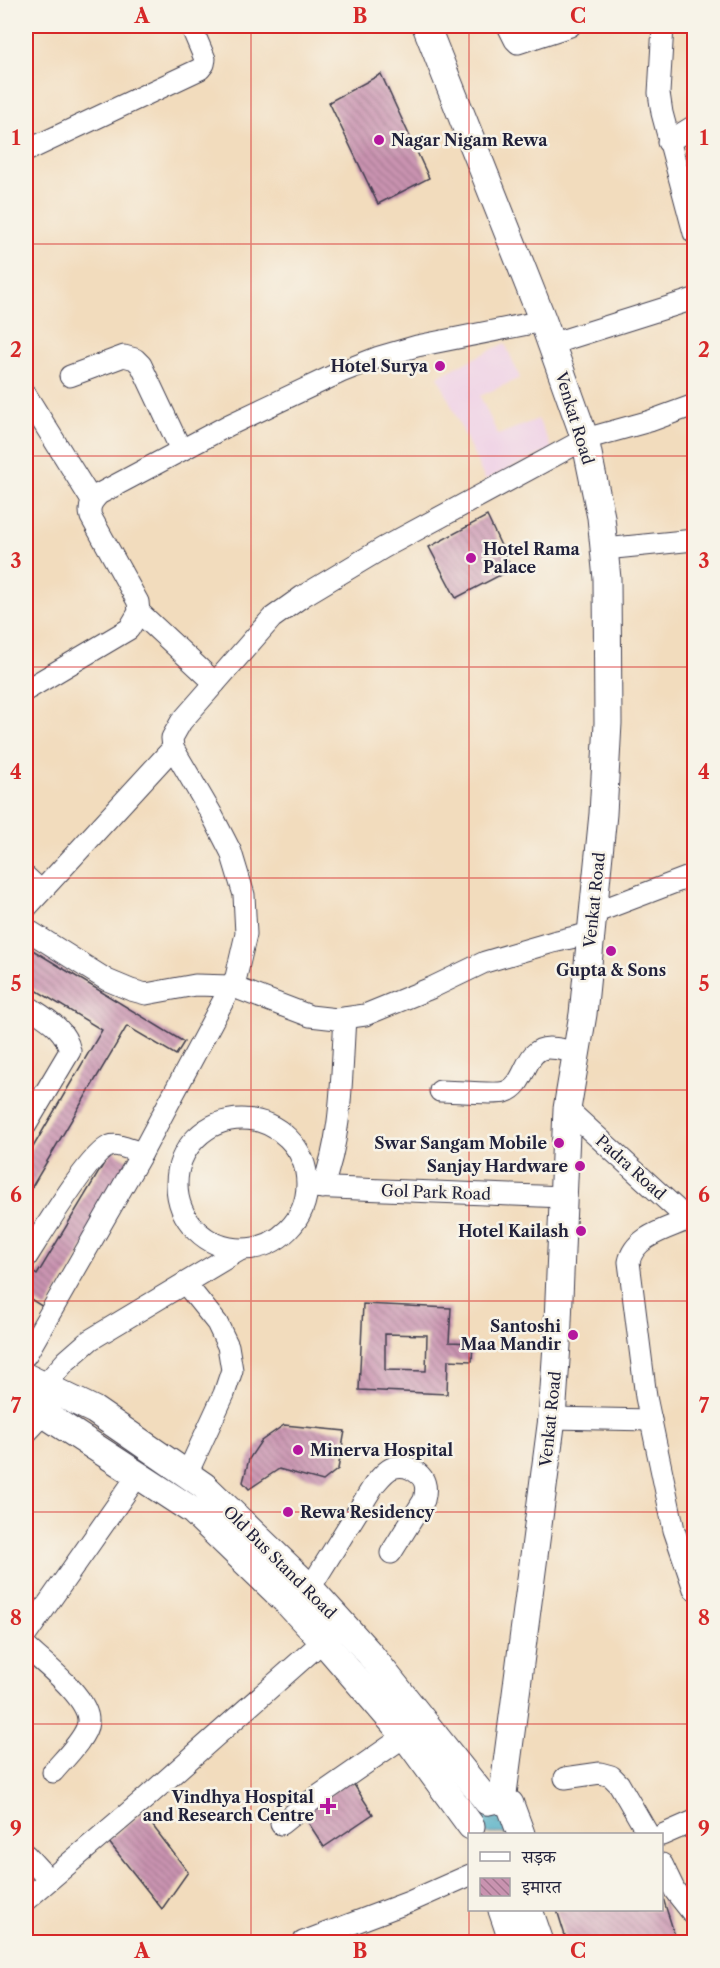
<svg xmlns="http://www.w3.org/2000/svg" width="720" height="1968" font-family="'Libre Caslon Text','Noto Serif Devanagari',serif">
  <defs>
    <pattern id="water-ripples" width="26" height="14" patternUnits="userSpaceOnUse" patternTransform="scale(1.5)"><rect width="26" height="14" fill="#41a7c2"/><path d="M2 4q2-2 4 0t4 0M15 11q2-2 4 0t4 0" fill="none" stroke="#36889f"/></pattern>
    <pattern id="building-back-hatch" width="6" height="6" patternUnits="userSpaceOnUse" patternTransform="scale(1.5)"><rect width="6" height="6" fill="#c993b0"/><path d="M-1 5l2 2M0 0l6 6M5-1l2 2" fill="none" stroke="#a37890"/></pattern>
  </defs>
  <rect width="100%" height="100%" fill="#f7f3e8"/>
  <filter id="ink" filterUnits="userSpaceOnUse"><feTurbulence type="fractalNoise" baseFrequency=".0167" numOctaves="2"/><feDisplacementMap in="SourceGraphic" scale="12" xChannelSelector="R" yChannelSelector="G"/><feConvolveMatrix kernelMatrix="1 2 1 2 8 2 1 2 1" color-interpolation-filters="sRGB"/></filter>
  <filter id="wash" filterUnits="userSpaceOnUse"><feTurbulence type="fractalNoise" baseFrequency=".008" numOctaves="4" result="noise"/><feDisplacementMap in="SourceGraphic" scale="24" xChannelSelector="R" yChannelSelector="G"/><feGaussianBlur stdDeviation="1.35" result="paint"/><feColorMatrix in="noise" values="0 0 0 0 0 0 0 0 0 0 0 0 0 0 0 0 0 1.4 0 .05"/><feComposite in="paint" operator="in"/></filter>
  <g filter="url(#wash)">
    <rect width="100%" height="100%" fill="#f2dcbd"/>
    <polygon fill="#efd0e6" points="505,343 520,378 480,396 498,435 538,419 552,449 485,480 438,376"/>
    <polygon fill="url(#water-ripples)" stroke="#32647e" stroke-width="1.5" points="497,1799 521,1834 471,1834 471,1817 480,1803"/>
    <g id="blocks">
      <g fill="url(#building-back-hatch)" fill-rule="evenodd">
        <polygon points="381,74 429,178 378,204 329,102"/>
        <polygon points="487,516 512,569 456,598 429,547"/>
        <polygon points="26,946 184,1042 176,1055 127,1026 26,1197 26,1159 102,1030 26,984"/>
        <polygon points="112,1150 133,1163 46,1309 26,1296 26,1268 37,1275"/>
        <path d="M 363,1304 L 451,1308 L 449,1342 L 473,1343 L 472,1361 L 448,1360 L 447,1394 L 359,1390 ZM 385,1334 L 427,1335 L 426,1371 L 385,1370 Z"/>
        <polygon points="284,1425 345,1431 338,1469 323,1481 279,1469 249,1489 243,1482 249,1459 261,1441"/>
        <polygon points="351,1780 373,1814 324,1847 302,1813"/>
        <polygon points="143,1813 188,1872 162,1909 108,1841"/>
        <polygon points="662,1895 677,1942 567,1942 557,1910 662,1910"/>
      </g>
    </g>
  </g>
  <g filter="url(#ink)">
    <use href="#blocks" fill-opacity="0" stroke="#413e4e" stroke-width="1.5"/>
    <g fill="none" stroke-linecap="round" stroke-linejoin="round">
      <defs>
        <g id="minor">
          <polyline points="508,26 515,40 518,43 570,26"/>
          <polyline points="663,26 659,93 662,113 694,233"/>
          <polyline points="668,142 694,126"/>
          <polyline points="26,151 200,69 204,64 205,59 191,26"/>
          <polyline points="551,344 694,299"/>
          <polyline points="70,376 124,356 135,359 141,365 181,450"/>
          <polyline points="26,395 92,501"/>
          <polyline points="605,549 694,540"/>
          <polyline points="139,612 215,683"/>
          <path d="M 26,690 L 129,629 L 139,612 L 138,602 L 91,517 C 88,507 92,501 99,494 L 229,425 L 341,372 L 379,357 L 417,346 L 543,321"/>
          <polyline points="26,877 41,891"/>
          <polyline points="26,908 173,748"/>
          <polyline points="594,913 694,875"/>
          <polyline points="26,929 107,980 131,990 146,994 195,985 231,986 310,1016 337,1019 365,1015 431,988 485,962 553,942 592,933"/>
          <path d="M 26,1005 C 45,1018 65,1027 70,1051 L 26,1125"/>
          <path d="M 440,1091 C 453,1091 496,1095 505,1092 C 528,1085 523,1048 549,1048 C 558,1048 568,1051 577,1052"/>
          <polyline points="567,1109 694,1225"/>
          <circle cx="242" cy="1184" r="65"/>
          <polyline points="308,1187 564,1197"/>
          <path d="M 322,1188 C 343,1133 341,1076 345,1018"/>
          <path d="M 689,1219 C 667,1229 634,1236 629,1262 L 646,1397 L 674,1530 L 694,1589"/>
          <path d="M 26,1258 C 39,1238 91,1151 110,1146 C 118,1143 133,1151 142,1153"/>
          <polyline points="185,1283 217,1323 228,1346 232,1370 224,1394 187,1474"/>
          <polyline points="26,1355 142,1153 236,977 246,934 244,895 231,852 211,813 173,748 172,738 181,722 272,618 303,596 383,548 585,439 650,421 694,405"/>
          <polyline points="44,1386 66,1361 90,1340 240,1250"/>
          <polyline points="552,1418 651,1420"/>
          <polyline points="26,1433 45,1413 50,1401"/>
          <path d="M 310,1588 L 374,1485 C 380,1478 387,1468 396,1467 C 401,1466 407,1467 411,1469 C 425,1476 428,1485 424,1500 L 391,1553"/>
          <polyline points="26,1635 138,1475"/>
          <path d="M 26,1647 C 42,1662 90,1698 88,1722 C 87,1737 63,1760 53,1772"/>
          <polyline points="565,1778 600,1773 611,1776 619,1784 648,1834"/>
          <polyline points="281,1824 301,1808 405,1736"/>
          <polyline points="662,1835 694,1821"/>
          <polyline points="26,1855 49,1880"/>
          <polyline points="662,1864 675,1891 694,1915"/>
          <polyline points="26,1900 147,1797 323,1641"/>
          <polyline points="303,1942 409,1902 470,1875"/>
        </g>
        <g id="major">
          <polyline points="426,26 543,321 585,439 601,517 607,579 608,723 603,814 583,1014 567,1109 557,1345 552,1418 502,1801"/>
          <polyline points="26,1377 94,1410 204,1486 310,1588 369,1653 487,1801"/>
          <polyline points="26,1402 193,1511 285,1600 323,1641 405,1736 471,1826"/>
          <polyline points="488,1801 497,1799 510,1804 521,1834"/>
          <polyline points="502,1910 513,1942"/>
          <polyline points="529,1910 540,1942"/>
        </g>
      </defs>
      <use href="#minor" stroke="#413e4e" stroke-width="23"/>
      <use href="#major" stroke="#413e4e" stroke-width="29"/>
      <use href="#minor" stroke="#fff" stroke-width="21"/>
      <use href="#major" stroke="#fff" stroke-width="27"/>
    </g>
  </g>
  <path fill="none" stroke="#d62828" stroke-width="1.5" stroke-opacity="0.55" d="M 251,26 L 251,1942M 469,26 L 469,1942M 26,244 L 694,244M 26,456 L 694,456M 26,667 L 694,667M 26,878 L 694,878M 26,1090 L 694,1090M 26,1301 L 694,1301M 26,1512 L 694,1512M 26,1724 L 694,1724"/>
  <g fill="#b5179e" stroke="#f7f3e8" stroke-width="2">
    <circle cx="379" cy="140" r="6"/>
    <circle cx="440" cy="366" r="6"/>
    <circle cx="471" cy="558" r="6"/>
    <circle cx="611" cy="951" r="6"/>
    <circle cx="559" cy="1143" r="6"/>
    <circle cx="580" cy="1166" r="6"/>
    <circle cx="581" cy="1231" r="6"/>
    <circle cx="573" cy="1335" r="6"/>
    <circle cx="298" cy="1450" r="6"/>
    <circle cx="288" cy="1512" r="6"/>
    <path d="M325 1797h6v6h6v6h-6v6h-6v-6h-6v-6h6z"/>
  </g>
  <g text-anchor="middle" stroke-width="5" stroke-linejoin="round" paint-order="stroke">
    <g font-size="16" font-weight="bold" fill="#22223b" stroke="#f7f3e8" text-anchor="end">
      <text x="391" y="146" text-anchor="start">Nagar Nigam Rewa</text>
      <text x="428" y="372">Hotel Surya</text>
      <text x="483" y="555" text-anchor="start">Hotel Rama<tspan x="483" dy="18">Palace</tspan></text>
      <text x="611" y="976" text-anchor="middle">Gupta &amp; Sons</text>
      <text x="547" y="1149">Swar Sangam Mobile</text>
      <text x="568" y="1172">Sanjay Hardware</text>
      <text x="569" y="1237">Hotel Kailash</text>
      <text x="561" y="1332">Santoshi<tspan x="561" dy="18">Maa Mandir</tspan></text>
      <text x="310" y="1456" text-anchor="start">Minerva Hospital</text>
      <text x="300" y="1518" text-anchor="start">Rewa Residency</text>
      <text x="314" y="1803">Vindhya Hospital<tspan x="314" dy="18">and Research Centre</tspan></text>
    </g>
    <g font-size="16" fill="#22223b" stroke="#f7f3e8">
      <text transform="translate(575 418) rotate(73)" y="6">Venkat Road</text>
      <text transform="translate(594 900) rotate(-84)" y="6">Venkat Road</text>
      <text transform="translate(631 1167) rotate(42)" y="6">Padra Road</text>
      <text transform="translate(436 1192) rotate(2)" y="6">Gol Park Road</text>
      <text transform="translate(550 1419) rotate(-84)" y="6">Venkat Road</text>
      <text transform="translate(280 1562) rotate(45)" y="6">Old Bus Stand Road</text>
    </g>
  </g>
  <rect width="720" height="1968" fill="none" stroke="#f7f3e8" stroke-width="66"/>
  <rect x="468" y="1833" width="195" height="78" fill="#f7f3e8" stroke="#a29fa3" stroke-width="1.5"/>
  <rect x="480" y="1852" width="30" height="9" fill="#ffffff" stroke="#a29fa3" stroke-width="1.5"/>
  <text x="522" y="1863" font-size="18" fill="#22223b">सड़क</text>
  <rect x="480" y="1878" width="30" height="18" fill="url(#building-back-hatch)" stroke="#a29fa3" stroke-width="1.5"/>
  <text x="522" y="1893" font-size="18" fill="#22223b">इमारत</text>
  <rect x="33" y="33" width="654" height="1902" fill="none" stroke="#d62828" stroke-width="2"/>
  <g font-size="20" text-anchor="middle" font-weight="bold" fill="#d62828">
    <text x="142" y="23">A</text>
    <text x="360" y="23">B</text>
    <text x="578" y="23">C</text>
    <text x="16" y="145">1</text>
    <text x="704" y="145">1</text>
    <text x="16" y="357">2</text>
    <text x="704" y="357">2</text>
    <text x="16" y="568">3</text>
    <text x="704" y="568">3</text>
    <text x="16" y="779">4</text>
    <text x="704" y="779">4</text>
    <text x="16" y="991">5</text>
    <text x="704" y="991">5</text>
    <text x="16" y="1202">6</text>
    <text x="704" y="1202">6</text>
    <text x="16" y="1413">7</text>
    <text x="704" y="1413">7</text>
    <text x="16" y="1625">8</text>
    <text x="704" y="1625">8</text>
    <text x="16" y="1836">9</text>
    <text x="704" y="1836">9</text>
    <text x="142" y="1958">A</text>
    <text x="360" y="1958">B</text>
    <text x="578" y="1958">C</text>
  </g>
</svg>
